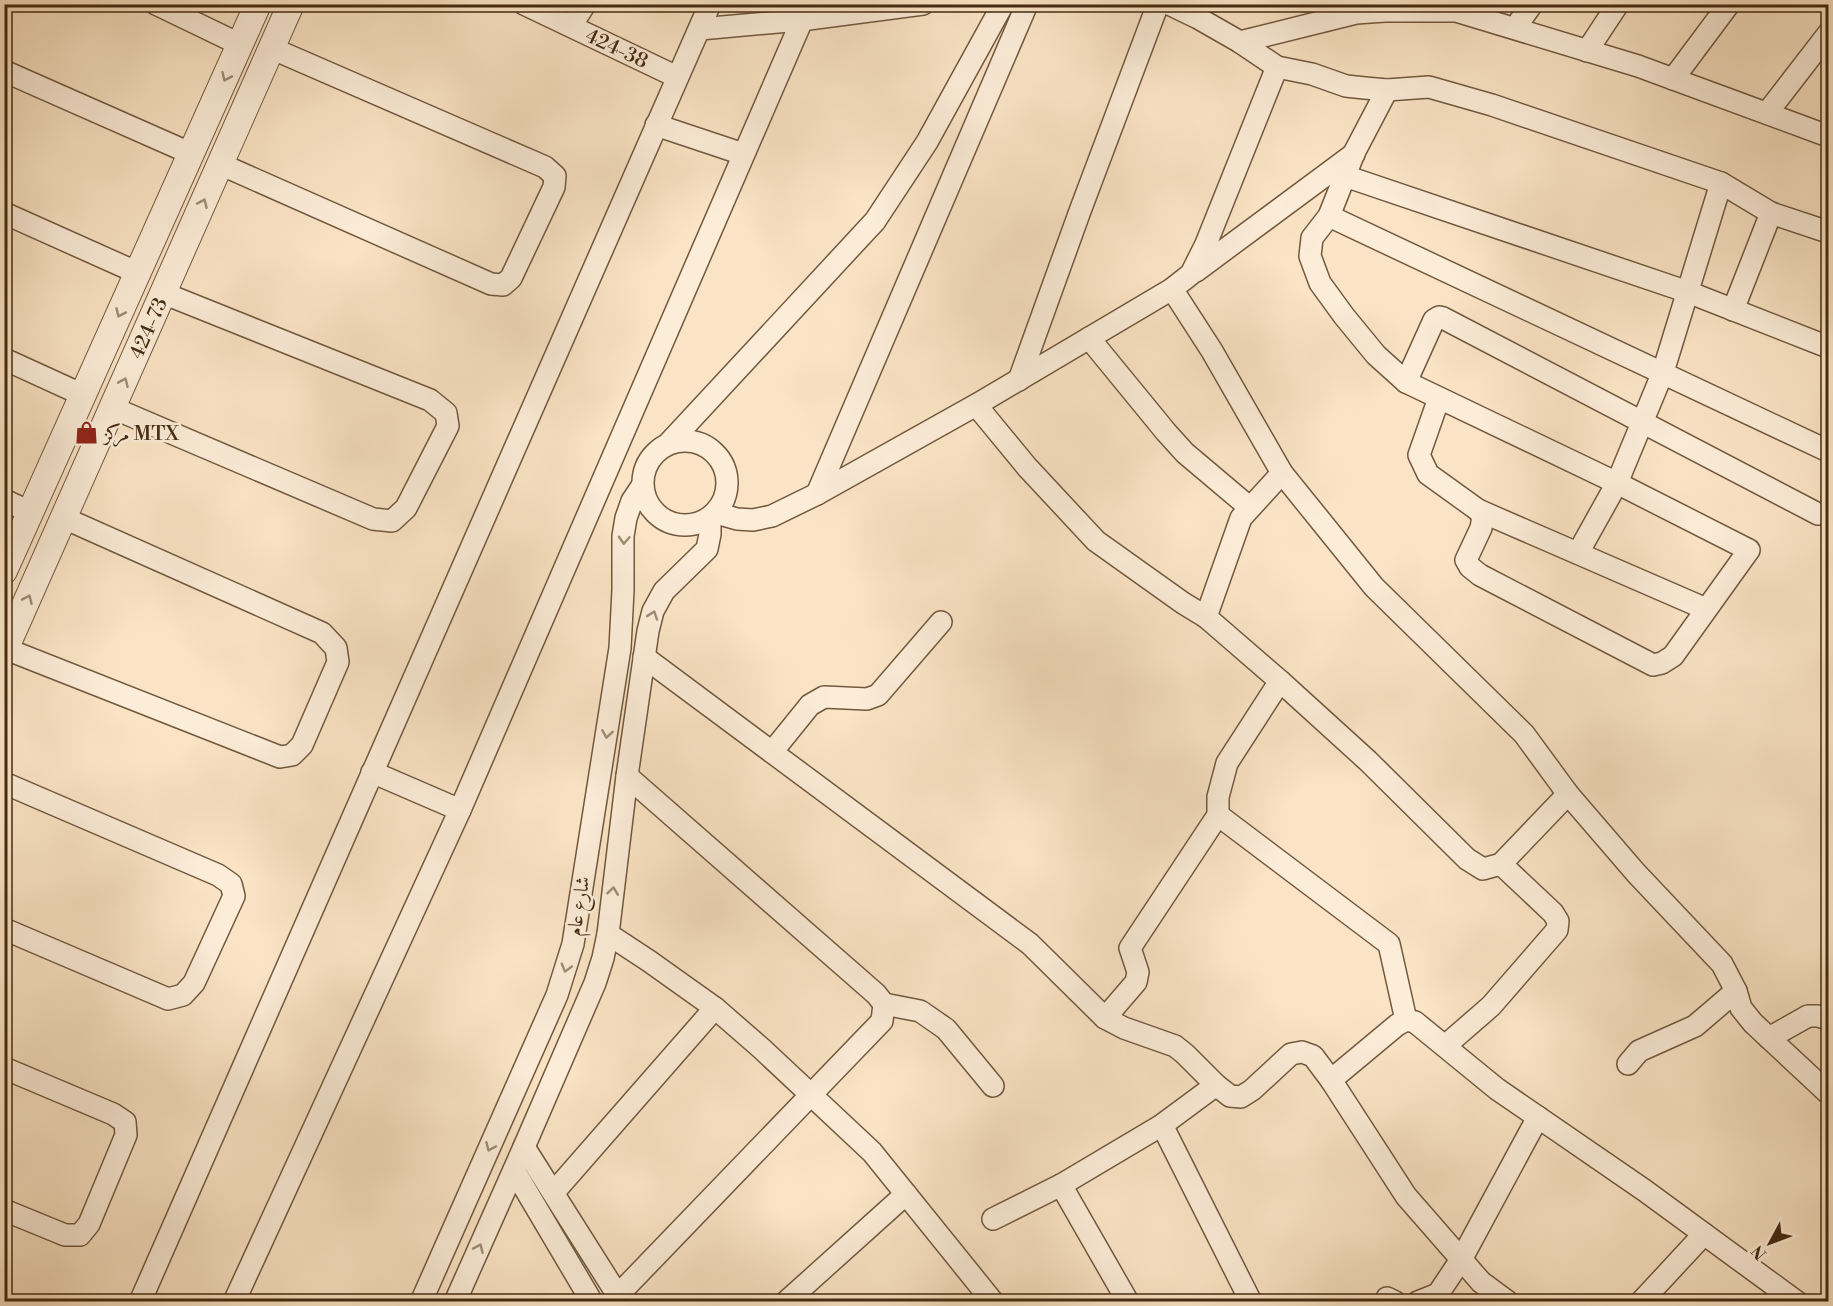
<svg xmlns="http://www.w3.org/2000/svg" width="1833" height="1306" font-family="'Libre Bodoni',Amiri,serif">
  <rect width="100%" height="100%" fill="#fae4c5"/>
  <filter id="stains"><feTurbulence type="fractalNoise" baseFrequency=".00333" numOctaves="4"/><feColorMatrix values="0 0 0 0 .2 0 0 0 0 .09 0 0 0 0 .02 0 0 0 .5 -.17"/></filter>
  <radialGradient id="worn" r=".72"><stop offset=".6" stop-color="#630" stop-opacity="0"/><stop offset="1" stop-color="#630" stop-opacity=".3"/></radialGradient>
  <g fill="none" stroke-linecap="round" stroke-linejoin="round">
    <defs>
      <g id="minor">
        <polyline points="156,4 241,45"/>
        <polyline points="524,4 677,77"/>
        <polyline points="1169,4 1198,18 1240,42 1277,67 1312,74 1346,86 1365,88 1387,90 1429,87 1492,105 1721,183 1771,213 1828,232"/>
        <polyline points="571,26 585,4"/>
        <polyline points="1515,28 1532,4"/>
        <polyline points="700,29 801,20 923,4"/>
        <polyline points="1240,42 1356,13 1385,11 1456,11 1638,66 1828,136"/>
        <polyline points="1587,51 1618,4"/>
        <polyline points="4,71 192,154"/>
        <polyline points="1673,79 1729,4"/>
        <polyline points="1387,90 1354,153 1329,216 1312,238 1310,256 1320,283 1344,316 1376,355 1406,382 1617,483 1749,550 1673,656 1662,663 1653,665 1480,575 1470,567 1466,560 1481,528 1483,517 1478,510 1428,474 1419,455 1439,398"/>
        <polyline points="1767,113 1828,34"/>
        <polyline points="656,125 743,154"/>
        <polyline points="220,164 491,284 503,285 511,278 554,187 555,176 545,167 271,48"/>
        <polyline points="1345,176 1688,292 1828,347"/>
        <polyline points="4,213 138,273"/>
        <polyline points="1329,216 1828,451"/>
        <polyline points="1196,271 1354,154"/>
        <polyline points="1172,289 1212,351 1282,473 1374,587 1524,734 1568,794 1636,873 1722,964 1736,991 1741,1008 1753,1023 1828,1093"/>
        <polyline points="1733,310 1771,213"/>
        <polyline points="1089,338 1166,432 1185,453 1249,507"/>
        <polyline points="4,359 83,395"/>
        <polyline points="1019,380 1080,211 1158,4"/>
        <polyline points="1406,382 1434,320 1439,317 1443,318 1818,514"/>
        <polyline points="976,405 1027,467 1096,541 1183,603 1206,617 1280,681 1368,761 1467,859 1483,869 1501,864 1568,794"/>
        <polyline points="113,408 373,519 392,521 406,508 448,426 446,413 430,400 163,293"/>
        <circle cx="685" cy="483" r="42"/>
        <polyline points="669,443 875,221 927,142 1003,4"/>
        <polyline points="817,494 1027,4"/>
        <polyline points="4,500 30,512"/>
        <polyline points="1478,510 1706,609"/>
        <polyline points="716,513 737,519 753,520 772,516 817,494 976,405 1172,289 1191,274 1206,244 1277,67"/>
        <polyline points="1578,553 1617,483 1663,372 1721,183"/>
        <polyline points="1206,617 1241,518 1282,473"/>
        <polyline points="6,649 280,757 292,755 302,745 338,662 336,648 322,633 64,518"/>
        <polyline points="644,657 1030,944 1105,1018 1124,1028 1175,1046 1185,1054 1216,1085 1230,1096 1241,1097 1252,1090 1291,1054 1302,1052 1313,1056 1331,1080 1406,1196 1481,1282 1508,1302"/>
        <polyline points="772,752 810,705 824,697 867,699 878,695 941,622"/>
        <polyline points="372,772 460,810"/>
        <polyline points="627,776 876,994 884,1004 920,1011 946,1029 993,1086"/>
        <polyline points="4,783 218,875 231,884 234,896 194,983 183,995 168,999 4,929"/>
        <polyline points="1218,815 1389,944 1406,1020"/>
        <polyline points="608,934 649,961 715,1008 761,1048 872,1152 993,1302"/>
        <polyline points="1105,1018 1136,982 1138,972 1130,948 1218,815 1218,797 1227,763 1280,681"/>
        <polyline points="1769,1038 1808,1016 1818,1016 1828,1019"/>
        <polyline points="1445,1046 1491,1006 1557,930 1558,921 1553,913 1501,864"/>
        <polyline points="1628,1064 1639,1051 1695,1026 1736,991"/>
        <polyline points="4,1068 113,1114 125,1122 126,1135 89,1224 80,1235 65,1235 4,1210"/>
        <polyline points="1331,1080 1397,1025 1406,1020 1415,1022 1497,1089 1644,1190 1797,1302"/>
        <polyline points="1162,1125 1251,1302"/>
        <polyline points="524,1147 622,1302"/>
        <polyline points="514,1170 592,1302"/>
        <polyline points="1061,1185 1128,1302"/>
        <polyline points="554,1192 715,1008"/>
        <polyline points="993,1219 1061,1185 1162,1125 1216,1085"/>
        <polyline points="618,1295 882,1021 884,1004"/>
        <polyline points="1387,1298 1395,1302"/>
        <polyline points="140,1302 710,4"/>
        <polyline points="234,1302 460,810 809,4"/>
        <polyline points="421,1302 557,995 573,944 620,648 623,590 623,536 626,518 632,501 642,486"/>
        <polyline points="455,1302 524,1147 595,983 603,958 608,934 627,776 648,631 653,611 664,591 707,549 710,534 710,518"/>
        <polyline points="786,1302 906,1194"/>
        <polyline points="1418,1302 1438,1294 1462,1258 1538,1117"/>
        <polyline points="1641,1302 1704,1234"/>
      </g>
      <g id="tertiary">
        <polyline points="4,571 258,4"/>
        <polyline points="4,652 291,4"/>
      </g>
    </defs>
    <use href="#minor" stroke="#72593e" stroke-width="24"/>
    <use href="#tertiary" stroke="#72593e" stroke-width="28"/>
    <use href="#minor" stroke="#fcedd9" stroke-width="21"/>
    <use href="#tertiary" stroke="#fcedd9" stroke-width="26"/>
  </g>
  <defs><path id="oneway-chevron" d="M-2-3.5L2.5 0L-2 3.5" fill="none" stroke-width="1.6" stroke-linecap="round" stroke-linejoin="round" transform="scale(1.5)"/></defs>
  <g stroke="#a08c75">
    <use href="#oneway-chevron" transform="translate(226 77) rotate(114)"/>
    <use href="#oneway-chevron" transform="translate(203 203) rotate(-66)"/>
    <use href="#oneway-chevron" transform="translate(120 313) rotate(114)"/>
    <use href="#oneway-chevron" transform="translate(124 382) rotate(-66)"/>
    <use href="#oneway-chevron" transform="translate(624 540) rotate(93)"/>
    <use href="#oneway-chevron" transform="translate(28 599) rotate(-66)"/>
    <use href="#oneway-chevron" transform="translate(653 615) rotate(-71)"/>
    <use href="#oneway-chevron" transform="translate(607 734) rotate(99)"/>
    <use href="#oneway-chevron" transform="translate(613 891) rotate(-83)"/>
    <use href="#oneway-chevron" transform="translate(566 968) rotate(106)"/>
    <use href="#oneway-chevron" transform="translate(490 1147) rotate(114)"/>
    <use href="#oneway-chevron" transform="translate(479 1248) rotate(-66)"/>
  </g>
  <defs>
    <symbol id="shop-bare" viewBox="-9 -9 18 18"><path d="M-5-2.5h2.3a2.7 3.5 0 0 1 5.4 0H5L5.5 6h-11ZM-1.5-2.5h3a1.5 2.3 0 0 0-3 0Z" fill="#8f2418" stroke="#fcedd9" stroke-width="2.5" paint-order="stroke"/></symbol>
  </defs>
  <g fill-rule="evenodd">
    <use href="#shop-bare" x="70" y="416" width="33" height="33"/>
  </g>
  <g text-anchor="middle" stroke-width="5" stroke-linejoin="round" paint-order="stroke">
    <g font-size="20" fill="#452b11" stroke="#fcedd9">
      <text transform="translate(617 48) rotate(25)" y="7">424-38</text>
      <text transform="translate(148 328) rotate(-66)" y="7">424-73</text>
      <text transform="translate(578 906) rotate(-81)" y="7">شارع عام</text>
    </g>
    <g font-size="20" fill="#452b11" stroke="#fcedd9" text-anchor="start">
      <text x="104" y="440">مركز MTX</text>
    </g>
  </g>
  <rect width="1833" height="1306" fill="none" stroke="#fae4c5" stroke-width="24"/>
  <rect x="6" y="6" width="1821" height="1294" fill="none" stroke="#452b11" stroke-width="3"/>
  <rect x="12" y="12" width="1809" height="1282" fill="none" stroke="#452b11" stroke-width="1.5"/>
  <g transform="translate(1770 1243) rotate(229)" stroke="#fcedd9" stroke-width="4.5" paint-order="stroke">
  <path d="M0-4.5L10 22L0 15L-10 22Z" fill="#452b11"/>
  <text y="-9" font-size="16" font-weight="bold" text-anchor="middle" fill="#452b11">N</text>
  </g>
  <rect width="100%" height="100%" filter="url(#stains)"/>
  <rect width="100%" height="100%" fill="url(#worn)"/>
</svg>
